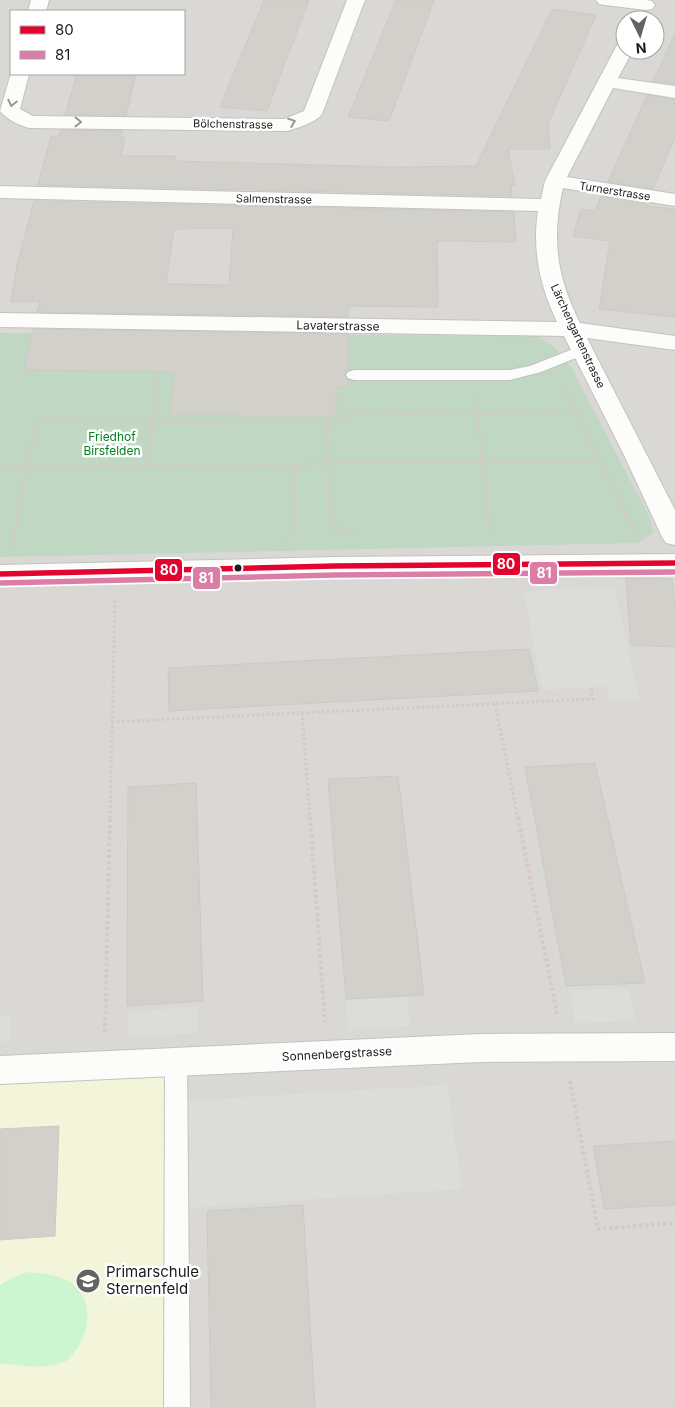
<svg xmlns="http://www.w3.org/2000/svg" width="675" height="1407" font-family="Inter,sans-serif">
  <rect width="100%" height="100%" fill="#eae9e2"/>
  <path fill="#d9d8d4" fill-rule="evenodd" d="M 0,0 L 675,0 L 675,1407 L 0,1407 ZM 11,11 L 184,11 L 184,74 L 11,74 ZM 625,20 L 655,20 L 655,50 L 625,50 Z"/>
  <polygon fill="#f3f5db" points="176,1061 177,1407 0,1407 0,1070"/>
  <polygon fill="#c0d7c3" points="0,333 537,336 554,347 571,367 651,520 653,533 638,543 0,557"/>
  <path fill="#cdf5d2" d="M 28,1272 C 44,1274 62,1274 75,1286 C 95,1305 89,1336 72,1355 C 70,1357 68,1361 64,1362 C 42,1371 22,1364 0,1364 L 0,1285 L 11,1278 Z"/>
  <g fill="#dcdcd9">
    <polygon points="614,586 639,700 609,701 607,686 542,690 524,591"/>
    <polygon points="629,988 635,1021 575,1023 570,990"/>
    <polygon points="407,997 410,1026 348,1030 346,1000"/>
    <polygon points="197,1007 198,1033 128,1037 128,1012"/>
    <polygon points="11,1016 10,1041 0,1042 0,1017"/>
    <polygon points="447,1085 462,1189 183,1208 181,1101"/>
  </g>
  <g fill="#d2d0cb" stroke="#cdcac3" fill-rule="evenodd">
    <polygon points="264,0 309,0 267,111 220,107"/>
    <polygon points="396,0 434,0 389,121 348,117"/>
    <polygon points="552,9 596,15 548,124 550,149 508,149 515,186 511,186 512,196 38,185 51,136 59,136 61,130 122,131 120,137 125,137 121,156 176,156 175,161 394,167 476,166"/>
    <polygon points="675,34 675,84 653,81"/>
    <polygon points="77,74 136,74 126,115 65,115"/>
    <polygon points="647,95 675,100 675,137 653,189 608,182"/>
    <polygon points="601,196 647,203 646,206 675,209 675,317 599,309 610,241 573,236 581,209 595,211"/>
    <path d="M 34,201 L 514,212 L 516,242 L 437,241 L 438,307 L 348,306 L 348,317 L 37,312 L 40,301 L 11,302 L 17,264 ZM 233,228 L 229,285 L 166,284 L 174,229 Z"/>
    <polygon points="33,329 348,334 348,370 344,374 348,380 348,387 336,387 336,417 238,417 238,414 170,414 174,372 24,370"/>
    <polygon points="626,578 672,579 675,609 675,647 631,645"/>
    <polygon points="529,649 538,691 169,711 168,668"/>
    <polygon points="595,763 645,983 566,986 525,767"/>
    <polygon points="398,776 424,995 346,999 328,779"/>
    <polygon points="196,783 203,1001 127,1006 128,787"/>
    <polygon points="59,1126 55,1236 0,1240 0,1129"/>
    <polygon points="675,1141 675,1205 604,1209 593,1146"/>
    <polygon points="303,1205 315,1407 211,1407 207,1211"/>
  </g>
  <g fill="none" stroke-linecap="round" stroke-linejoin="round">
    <defs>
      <g id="service">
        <polygon points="583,345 588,347 591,350 588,353 541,372 510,380 354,380 348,378 346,375 348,372 354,370 510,370 530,366"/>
        <polygon points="176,1052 184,1054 187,1061 190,1407 164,1407 165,1061 168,1054"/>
      </g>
      <g id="minor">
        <polygon points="31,0 49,0 46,11 28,11"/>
        <path d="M 347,0 L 365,0 L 322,114 C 315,123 297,128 287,131 L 29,128 C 19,125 6,119 0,111 L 11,73 L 29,74 L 20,109 L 33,116 L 284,119 L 304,111 Z"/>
        <polygon points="596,0 647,0 652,1 655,5 652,9 646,10 605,5 599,4"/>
        <path d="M 625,42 L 625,50 L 633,50 L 618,78 L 675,86 L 675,98 L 613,88 L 567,177 L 675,194 L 675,206 L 563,188 C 551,239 557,277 580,323 L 675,336 L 675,350 L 587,338 L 675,510 L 675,545 L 666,543 L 662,537 L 623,453 L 564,336 L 0,327 L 0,313 L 557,322 C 540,286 532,251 538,211 L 0,198 L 0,186 L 541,199 L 545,181 L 616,47 L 619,43 Z"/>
        <polygon points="675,554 675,572 335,575 0,583 0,565 335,557"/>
        <polygon points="675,1033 675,1061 480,1062 0,1084 0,1056 480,1034"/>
      </g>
    </defs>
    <use href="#service" stroke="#c2c2bf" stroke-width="2"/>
    <use href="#minor" stroke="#c2c2bf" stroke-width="2"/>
    <g stroke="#d6c8c3" stroke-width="3" stroke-dasharray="2.5 2.5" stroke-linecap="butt">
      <polyline points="565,390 634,529 631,535"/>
      <polyline points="475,398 491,538"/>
      <polyline points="344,415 577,415"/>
      <polyline points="0,466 293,466 329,462 600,462"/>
      <polyline points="147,466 158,375"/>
      <polyline points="331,523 357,537"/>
      <polyline points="331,537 327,423 345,423 343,396"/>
      <polyline points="285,538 295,534 293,466"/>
      <polyline points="13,546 26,466 38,420 327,423"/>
      <polyline points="495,704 518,818"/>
      <polyline points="302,713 310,818"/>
      <polyline points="112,722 593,699 591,687"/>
      <polyline points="110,818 115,598"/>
    </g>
    <g stroke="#d6c8c3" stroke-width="4" stroke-dasharray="3 3" stroke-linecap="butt">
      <polyline points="310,817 325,1022"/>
      <polyline points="518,817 557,1014"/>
      <polyline points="105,1032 110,817"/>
      <polyline points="570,1081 598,1229 675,1223"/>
    </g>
    <use href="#service" fill="#fcfcfb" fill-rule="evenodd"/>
    <use href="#minor" fill="#fcfcfb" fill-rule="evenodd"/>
    <defs>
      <polyline id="bus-1" points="0,574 335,566 675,563"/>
      <polyline id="bus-2" points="0,583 335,575 675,572"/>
    </defs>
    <use href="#bus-1" stroke="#fff" stroke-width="9"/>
    <use href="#bus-2" stroke="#fff" stroke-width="9"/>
    <use href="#bus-1" stroke="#e4032e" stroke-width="5.5"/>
    <use href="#bus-2" stroke="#db7da6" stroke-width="5.5"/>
  </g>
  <defs><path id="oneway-chevron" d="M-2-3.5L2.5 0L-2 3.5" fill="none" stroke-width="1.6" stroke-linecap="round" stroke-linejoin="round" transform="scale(1.25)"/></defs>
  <g stroke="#979796">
    <use href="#oneway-chevron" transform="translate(12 103) rotate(103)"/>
    <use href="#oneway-chevron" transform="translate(78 122) rotate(1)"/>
    <use href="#oneway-chevron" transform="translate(292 122) rotate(-21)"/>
  </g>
  <defs>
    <symbol id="school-disc" viewBox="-11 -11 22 22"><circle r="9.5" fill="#636361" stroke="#fff"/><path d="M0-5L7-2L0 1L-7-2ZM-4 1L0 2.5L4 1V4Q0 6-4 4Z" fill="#fff"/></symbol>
  </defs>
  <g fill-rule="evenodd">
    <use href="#school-disc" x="74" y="1267" width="28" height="28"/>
  </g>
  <circle fill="#1b1b1b" stroke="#fff" stroke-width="2" cx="238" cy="568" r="4.5"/>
  <g text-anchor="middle" stroke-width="5" stroke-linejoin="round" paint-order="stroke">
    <g font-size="11" fill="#1b1b1b" stroke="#fff">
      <text transform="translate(233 124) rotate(1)" y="4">Bölchenstrasse</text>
      <text transform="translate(615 191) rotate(9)" y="4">Turnerstrasse</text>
      <text transform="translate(274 199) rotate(1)" y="4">Salmenstrasse</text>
      <text transform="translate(578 336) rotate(65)" y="4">Lärchengartenstrasse</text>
    </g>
    <g font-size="12" fill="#1b1b1b" stroke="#fff">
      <text transform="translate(338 326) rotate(1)" y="4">Lavaterstrasse</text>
      <text transform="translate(337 1054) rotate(-3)" y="4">Sonnenbergstrasse</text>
    </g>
    <g font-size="12" fill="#027f1c" stroke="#fff">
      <text x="112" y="441">Friedhof<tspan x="112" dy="14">Birsfelden</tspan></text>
    </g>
    <g font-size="15" fill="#1b1b1b" stroke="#fff" text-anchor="start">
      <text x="106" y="1277">Primarschule<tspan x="106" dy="17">Sternenfeld</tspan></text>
    </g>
  </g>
  <g stroke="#fff" stroke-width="2">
    <rect x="492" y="552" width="29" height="24" rx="5" fill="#e4032e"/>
    <rect x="154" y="558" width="29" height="24" rx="5" fill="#e4032e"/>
    <rect x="529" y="561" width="29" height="24" rx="5" fill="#db7da6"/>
    <rect x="192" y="566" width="29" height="24" rx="5" fill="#db7da6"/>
  </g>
  <g font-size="14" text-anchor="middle" font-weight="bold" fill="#fff">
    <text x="506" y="569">80</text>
    <text x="169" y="575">80</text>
    <text x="544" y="578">81</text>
    <text x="206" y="583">81</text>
  </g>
  <rect x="10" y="10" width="175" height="65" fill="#ffffff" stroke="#a4a4a4"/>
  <rect x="20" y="26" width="25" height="8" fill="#e4032e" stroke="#a4a4a4"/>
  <text x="55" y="35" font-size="15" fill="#1b1b1b">80</text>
  <rect x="20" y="51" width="25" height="8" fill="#db7da6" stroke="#a4a4a4"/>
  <text x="55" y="60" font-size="15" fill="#1b1b1b">81</text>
  <g transform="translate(640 35) rotate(175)"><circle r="24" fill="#ffffff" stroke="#a4a4a4"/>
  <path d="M0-4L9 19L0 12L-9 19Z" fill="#636361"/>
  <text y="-8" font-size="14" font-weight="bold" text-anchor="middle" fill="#1b1b1b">N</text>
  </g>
</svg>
